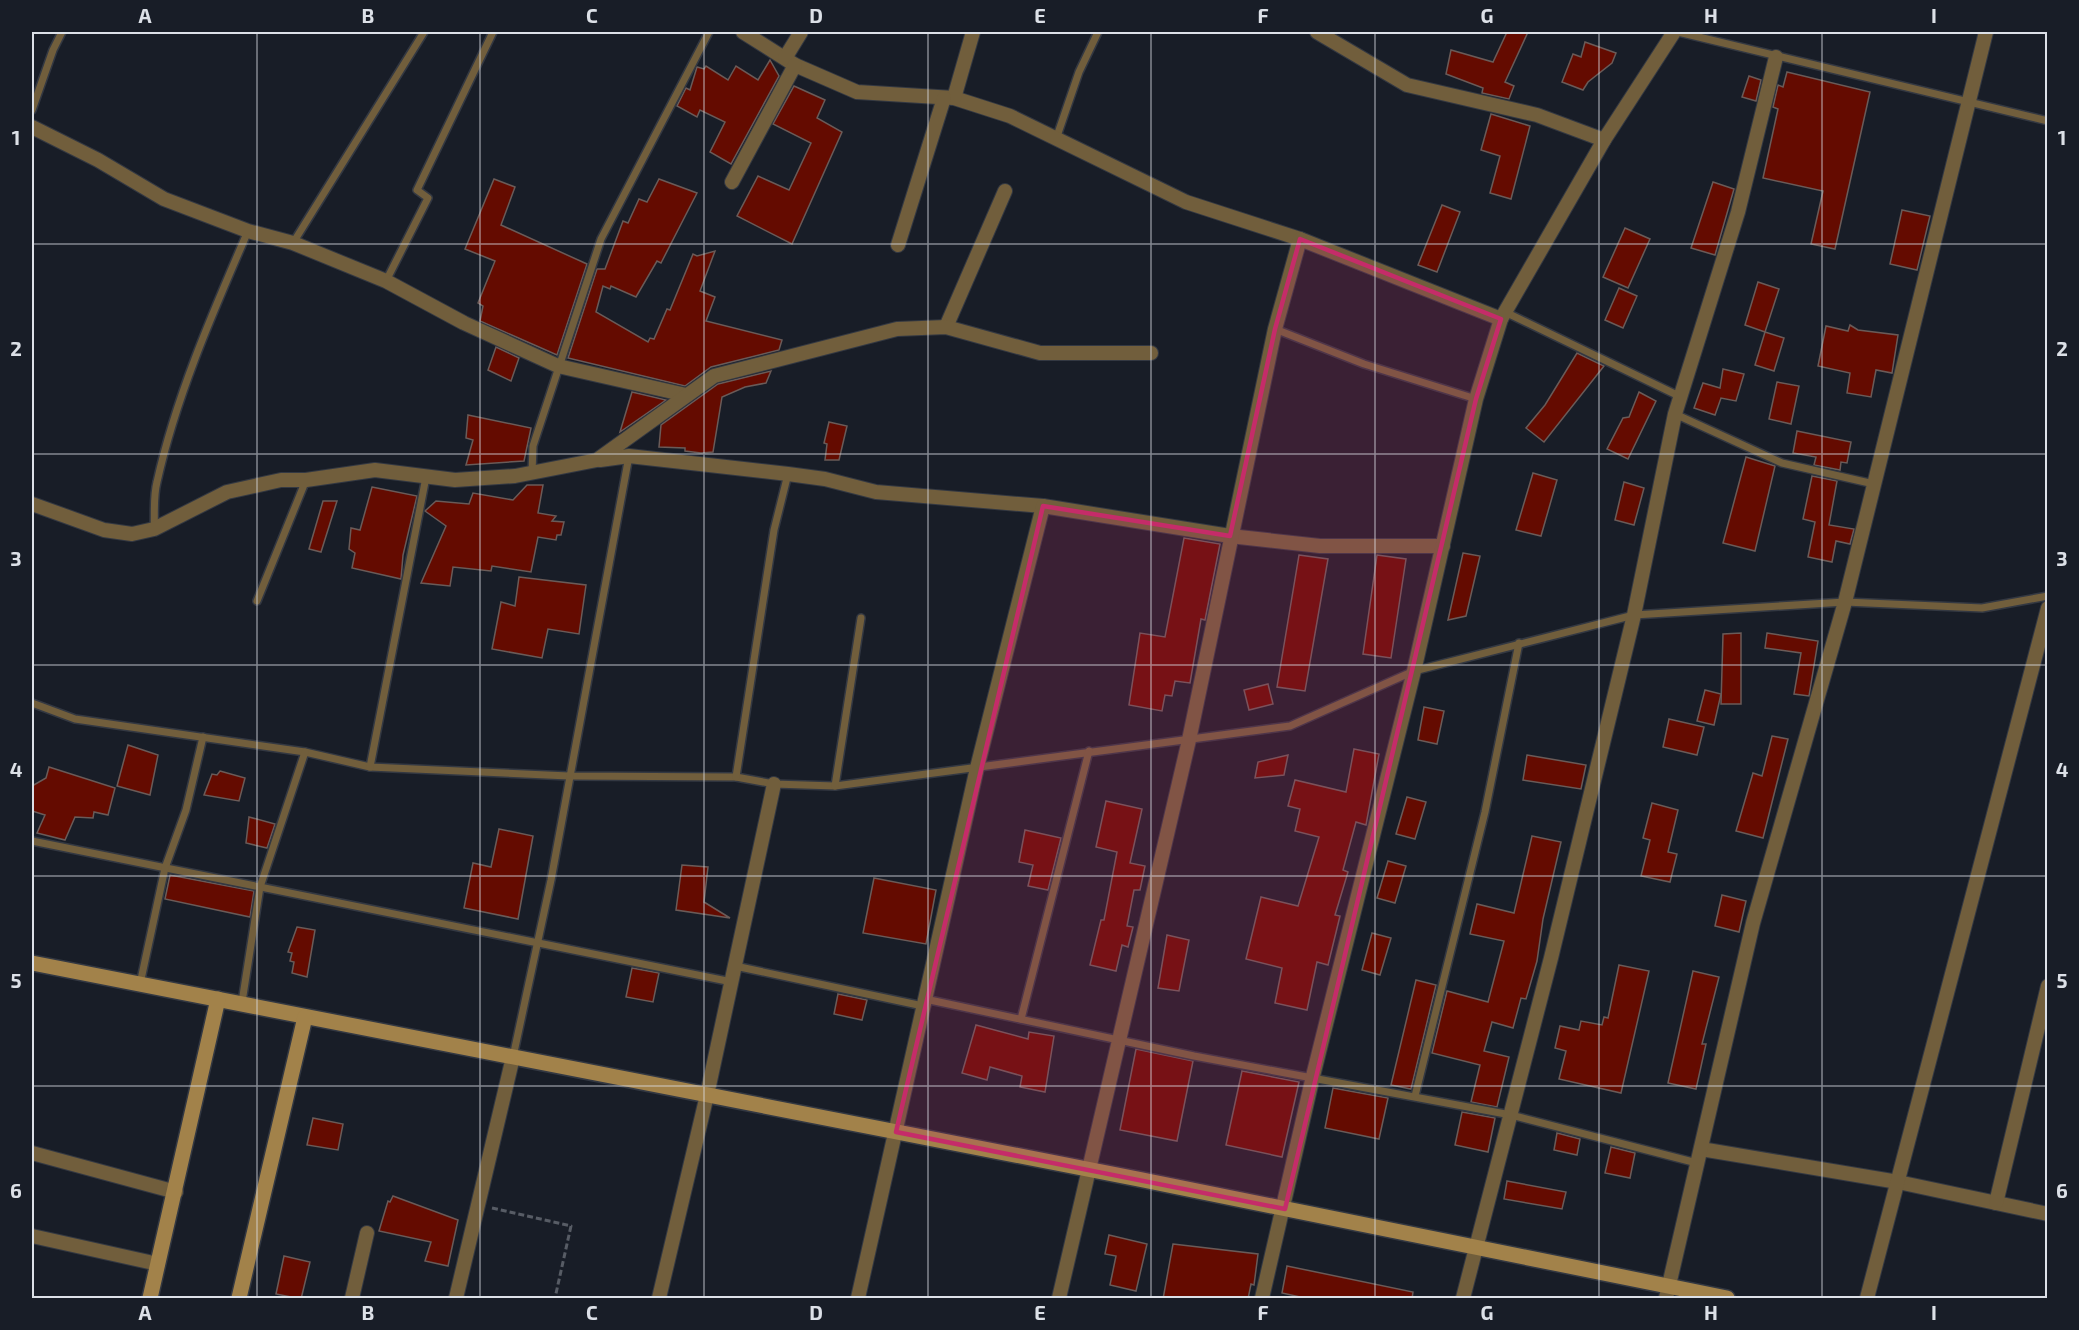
<svg xmlns="http://www.w3.org/2000/svg" width="2079" height="1330" font-family="'Exo 2',sans-serif">
  <rect width="100%" height="100%" fill="#181d27"/>
  <g fill="#640b00" stroke="#6a5b58" stroke-width="1.5">
    <polygon points="1507,32 1528,32 1505,82 1514,86 1509,99 1482,93 1483,88 1446,74 1451,50 1493,62"/>
    <polygon points="1585,42 1616,53 1612,63 1588,82 1583,90 1562,82 1573,54 1581,57"/>
    <polygon points="770,60 779,76 731,164 710,152 725,122 700,110 697,117 677,106 686,88 690,90 697,67 704,69 706,66 728,80 736,66 758,80"/>
    <polygon points="1787,72 1870,92 1835,249 1811,244 1823,191 1763,178 1778,109 1773,107 1778,85 1783,87"/>
    <polygon points="1749,76 1761,80 1756,101 1742,97"/>
    <polygon points="794,86 825,100 817,118 842,132 792,244 737,216 758,176 789,190 811,143 773,124"/>
    <polygon points="1491,114 1530,126 1511,199 1490,193 1500,156 1481,150"/>
    <polygon points="494,179 515,187 501,225 587,264 557,355 480,321 483,306 478,303 495,261 465,249"/>
    <polygon points="659,179 697,193 661,263 657,261 636,297 611,286 610,289 603,286 596,312 648,342 650,338 654,339 667,309 670,310 693,254 697,256 715,251 700,291 715,297 706,321 782,340 779,350 711,367 685,386 568,358 597,269 605,269 623,221 628,223 639,199 647,202"/>
    <polygon points="1713,182 1734,189 1715,255 1691,248"/>
    <polygon points="1442,205 1460,212 1437,272 1418,265"/>
    <polygon points="1902,210 1930,216 1917,270 1890,264"/>
    <polygon points="1625,228 1650,239 1628,288 1603,277"/>
    <polygon points="1758,282 1779,289 1765,332 1745,325"/>
    <polygon points="1619,288 1637,296 1623,328 1605,320"/>
    <polygon points="1850,325 1858,330 1898,335 1892,373 1876,370 1871,397 1847,393 1850,373 1818,366 1826,326 1848,331"/>
    <polygon points="1765,332 1784,338 1774,371 1755,365"/>
    <polygon points="496,347 519,358 511,381 488,370"/>
    <polygon points="1577,353 1604,366 1544,442 1526,428 1545,405"/>
    <polygon points="1723,369 1744,374 1736,401 1721,398 1715,415 1694,408 1703,383 1720,388"/>
    <polygon points="771,371 766,383 745,387 722,397 713,452 701,453 685,451 685,448 659,447 661,425 718,384"/>
    <polygon points="1777,382 1799,386 1791,424 1769,419"/>
    <polygon points="632,392 666,400 620,432"/>
    <polygon points="1639,392 1656,401 1628,459 1607,449 1623,418 1629,417"/>
    <polygon points="468,415 531,428 524,461 466,465 473,440 466,438"/>
    <polygon points="829,422 847,426 839,460 825,460 827,444 824,443"/>
    <polygon points="1797,431 1851,442 1847,463 1841,462 1840,470 1814,465 1816,457 1793,453"/>
    <polygon points="1746,457 1775,466 1755,551 1723,543"/>
    <polygon points="1533,473 1557,480 1541,536 1516,530"/>
    <polygon points="1812,476 1837,481 1829,525 1854,529 1850,544 1836,541 1832,562 1808,557 1815,522 1803,519"/>
    <polygon points="1624,482 1644,488 1634,525 1615,520"/>
    <polygon points="527,485 543,485 538,513 556,516 552,521 564,522 561,535 557,535 556,540 538,537 531,572 492,566 491,571 453,567 450,586 421,583 446,526 425,511 436,501 469,504 473,493 513,500"/>
    <polygon points="372,487 417,496 403,555 401,579 352,568 355,553 349,549 351,528 360,530"/>
    <polygon points="323,501 337,501 321,552 309,549"/>
    <polygon points="1184,538 1220,544 1205,620 1201,619 1190,683 1175,681 1172,696 1165,695 1162,711 1129,705 1140,633 1165,637"/>
    <polygon points="1463,553 1480,556 1466,616 1448,620"/>
    <polygon points="1299,555 1328,559 1305,691 1277,687"/>
    <polygon points="1377,555 1406,559 1391,658 1363,654"/>
    <polygon points="519,577 586,585 579,634 548,629 542,658 492,649 501,602 515,606"/>
    <polygon points="1741,633 1741,704 1721,704 1723,634"/>
    <polygon points="1767,633 1818,641 1809,696 1794,694 1801,653 1765,648"/>
    <polygon points="1268,684 1273,704 1249,710 1244,690"/>
    <polygon points="1705,690 1721,694 1714,725 1697,721"/>
    <polygon points="1424,707 1444,711 1437,744 1418,740"/>
    <polygon points="1669,719 1704,727 1697,755 1663,747"/>
    <polygon points="1772,736 1788,739 1763,838 1736,831 1753,773 1762,776"/>
    <polygon points="128,745 158,755 150,795 117,786"/>
    <polygon points="1354,749 1379,754 1366,825 1356,822 1343,870 1348,872 1335,915 1340,916 1328,965 1317,962 1307,1010 1275,1003 1282,968 1246,959 1261,897 1298,906 1319,837 1295,831 1300,809 1288,806 1295,780 1346,792"/>
    <polygon points="1288,755 1284,775 1255,778 1258,762"/>
    <polygon points="1527,755 1586,765 1581,789 1523,780"/>
    <polygon points="49,767 115,788 108,815 94,812 93,818 75,817 65,840 37,833 45,815 32,811 32,786 46,778"/>
    <polygon points="220,771 245,778 239,801 204,795 212,774 217,775"/>
    <polygon points="1407,797 1426,802 1415,839 1396,834"/>
    <polygon points="1106,801 1142,809 1130,863 1145,866 1140,890 1134,890 1127,926 1133,927 1128,947 1122,945 1116,971 1090,965 1101,920 1104,920 1117,852 1096,847"/>
    <polygon points="1652,803 1678,810 1668,852 1677,854 1670,882 1641,876 1650,840 1643,838"/>
    <polygon points="249,817 275,824 267,848 246,843"/>
    <polygon points="499,829 533,836 518,919 464,908 473,863 491,867"/>
    <polygon points="1025,830 1061,838 1048,890 1028,886 1033,865 1019,862"/>
    <polygon points="1532,836 1561,842 1543,919 1537,961 1526,999 1521,998 1513,1028 1492,1022 1484,1051 1509,1057 1497,1107 1471,1102 1480,1065 1432,1053 1447,991 1488,1002 1504,941 1470,934 1477,904 1514,913"/>
    <polygon points="1388,861 1406,866 1395,903 1377,898"/>
    <polygon points="682,865 708,867 704,902 730,918 676,910"/>
    <polygon points="170,875 254,891 250,917 165,899"/>
    <polygon points="874,878 936,890 926,944 863,933"/>
    <polygon points="1722,895 1746,901 1739,932 1715,926"/>
    <polygon points="297,927 315,930 307,977 292,973 294,962 290,961 292,953 288,952"/>
    <polygon points="1372,933 1391,938 1380,975 1362,970"/>
    <polygon points="1167,935 1189,940 1179,991 1158,988"/>
    <polygon points="1619,965 1649,971 1621,1093 1559,1079 1566,1051 1555,1048 1560,1026 1579,1030 1581,1021 1602,1025 1604,1017 1608,1018"/>
    <polygon points="632,968 659,973 653,1002 626,997"/>
    <polygon points="1693,971 1719,977 1702,1044 1706,1044 1696,1089 1668,1083"/>
    <polygon points="1416,980 1436,985 1411,1089 1391,1085"/>
    <polygon points="838,994 867,1000 862,1020 834,1014"/>
    <polygon points="976,1025 1028,1039 1029,1032 1054,1036 1045,1092 1020,1087 1022,1076 990,1067 987,1080 962,1073"/>
    <polygon points="1136,1049 1193,1061 1177,1141 1120,1130"/>
    <polygon points="1242,1071 1299,1082 1282,1157 1226,1145"/>
    <polygon points="1333,1088 1388,1098 1379,1139 1325,1128"/>
    <polygon points="1462,1112 1495,1118 1488,1152 1455,1145"/>
    <polygon points="313,1118 343,1124 338,1150 307,1145"/>
    <polygon points="1557,1133 1580,1139 1577,1155 1554,1150"/>
    <polygon points="1611,1147 1635,1153 1630,1178 1605,1173"/>
    <polygon points="1507,1181 1566,1192 1562,1209 1504,1199"/>
    <polygon points="393,1196 458,1220 448,1266 425,1261 431,1242 379,1231 388,1201 390,1202"/>
    <polygon points="1109,1235 1147,1244 1136,1291 1110,1285 1116,1256 1105,1254"/>
    <polygon points="1173,1244 1258,1254 1254,1285 1251,1284 1248,1299 1163,1299"/>
    <polygon points="284,1256 310,1262 301,1299 276,1294"/>
    <polygon points="1287,1266 1413,1292 1412,1299 1309,1299 1282,1293"/>
  </g>
  <g fill="none" stroke-linecap="round" stroke-linejoin="round">
    <defs>
      <g id="lane">
        <polyline points="1678,32 2048,121"/>
        <polyline points="32,110 53,50 62,32"/>
        <polyline points="1056,139 1079,72 1098,32"/>
        <polyline points="293,243 424,32"/>
        <polyline points="386,281 428,198 417,190 493,32"/>
        <polyline points="1505,312 1679,396"/>
        <polyline points="1275,329 1364,364 1476,399"/>
        <polyline points="1675,414 1782,463 1874,484"/>
        <polyline points="532,473 533,446 601,239 709,32"/>
        <path d="M 154,529 C 155,514 153,497 157,482 C 176,396 213,312 248,231"/>
        <polyline points="257,601 306,480"/>
        <polyline points="32,703 75,719 305,752 370,767 569,776 736,777 774,784 835,786 1290,726 1414,671 1634,615 1845,602 1982,608 2048,596"/>
        <polyline points="370,767 426,477"/>
        <polyline points="736,777 774,530 788,474"/>
        <polyline points="835,786 861,618"/>
        <polyline points="32,841 732,982"/>
        <polyline points="735,966 923,1006"/>
        <polyline points="140,984 165,868 186,810 203,737"/>
        <polyline points="925,999 1194,1056 1511,1115 1697,1163"/>
        <polyline points="242,1002 260,887 305,752"/>
        <polyline points="1021,1019 1089,751"/>
        <polyline points="513,1057 551,880 629,456"/>
        <polyline points="1415,1096 1485,812 1519,643"/>
      </g>
      <g id="street">
        <polyline points="743,32 795,65 857,92 954,98 1010,116 1186,202 1300,239 1501,319"/>
        <polyline points="1317,32 1407,85 1537,115 1604,140"/>
        <polyline points="785,58 801,32"/>
        <polyline points="954,98 973,32"/>
        <polyline points="32,127 98,160 164,199 248,231 293,243 386,281 464,323 558,366 686,395"/>
        <polyline points="732,182 795,65"/>
        <polyline points="898,245 944,98"/>
        <polyline points="946,327 1005,191"/>
        <polyline points="600,460 629,456 788,474 825,479 876,492 1043,506 1230,536 1320,546 1443,546"/>
        <polyline points="32,504 104,530 132,534 154,529 227,492 281,480 306,480 375,470 455,480 515,476 597,460 714,376 897,329 946,327 1040,353 1151,353"/>
        <polyline points="1701,1149 1898,1182 2048,1214"/>
        <polyline points="32,1153 176,1192"/>
        <polyline points="1996,1203 2048,986"/>
        <polyline points="32,1236 158,1264"/>
        <polyline points="352,1298 367,1233"/>
        <polyline points="456,1298 513,1057"/>
        <polyline points="659,1298 707,1095 774,784"/>
        <polyline points="858,1298 977,768 1043,506"/>
        <polyline points="1059,1298 1189,740 1275,329 1300,239"/>
        <polyline points="1262,1298 1313,1076 1414,671 1476,399 1501,319 1604,140 1674,32"/>
        <polyline points="1463,1298 1551,958 1634,615 1675,414 1738,212 1776,57"/>
        <polyline points="1666,1298 1753,923 1845,602 1986,32"/>
        <polyline points="1867,1298 2048,608"/>
      </g>
      <g id="secondary">
        <polyline points="32,963 1138,1179 1727,1298"/>
        <polyline points="150,1298 218,999"/>
        <polyline points="239,1298 305,1017"/>
      </g>
    </defs>
    <use href="#lane" stroke="#333842" stroke-width="10"/>
    <use href="#street" stroke="#333842" stroke-width="16"/>
    <use href="#secondary" stroke="#333842" stroke-width="18"/>
    <polyline stroke="#575c65" stroke-width="3" stroke-dasharray="6 3" stroke-linecap="butt" points="492,1208 571,1226 555,1298"/>
    <use href="#lane" stroke="#715e3c" stroke-width="7"/>
    <use href="#street" stroke="#715e3c" stroke-width="14"/>
    <use href="#secondary" stroke="#a2824a" stroke-width="15"/>
  </g>
  <path fill="#c52c69" fill-opacity="0.2" stroke="#c52c69" stroke-width="4.5" stroke-linejoin="round" d="M 1300,239 L 1501,319 L 1476,399 L 1285,1209 L 896,1132 L 1043,506 L 1230,536 L 1275,329 Z"/>
  <path fill="none" stroke="#dce0e7" stroke-width="1.5" stroke-opacity="0.55" d="M 257,32 L 257,1298M 480,32 L 480,1298M 704,32 L 704,1298M 928,32 L 928,1298M 1151,32 L 1151,1298M 1375,32 L 1375,1298M 1599,32 L 1599,1298M 1822,32 L 1822,1298M 32,244 L 2048,244M 32,454 L 2048,454M 32,665 L 2048,665M 32,876 L 2048,876M 32,1086 L 2048,1086"/>
  <rect width="2079" height="1330" fill="none" stroke="#181d27" stroke-width="66"/>
  <rect x="33" y="33" width="2013" height="1264" fill="none" stroke="#dce0e7" stroke-width="2"/>
  <g font-size="20" text-anchor="middle" font-weight="bold" fill="#dce0e7">
    <text x="145" y="23">A</text>
    <text x="368" y="23">B</text>
    <text x="592" y="23">C</text>
    <text x="816" y="23">D</text>
    <text x="1040" y="23">E</text>
    <text x="1263" y="23">F</text>
    <text x="1487" y="23">G</text>
    <text x="1711" y="23">H</text>
    <text x="1934" y="23">I</text>
    <text x="16" y="145">1</text>
    <text x="2062" y="145">1</text>
    <text x="16" y="356">2</text>
    <text x="2062" y="356">2</text>
    <text x="16" y="566">3</text>
    <text x="2062" y="566">3</text>
    <text x="16" y="777">4</text>
    <text x="2062" y="777">4</text>
    <text x="16" y="988">5</text>
    <text x="2062" y="988">5</text>
    <text x="16" y="1198">6</text>
    <text x="2062" y="1198">6</text>
    <text x="145" y="1320">A</text>
    <text x="368" y="1320">B</text>
    <text x="592" y="1320">C</text>
    <text x="816" y="1320">D</text>
    <text x="1040" y="1320">E</text>
    <text x="1263" y="1320">F</text>
    <text x="1487" y="1320">G</text>
    <text x="1711" y="1320">H</text>
    <text x="1934" y="1320">I</text>
  </g>
</svg>
